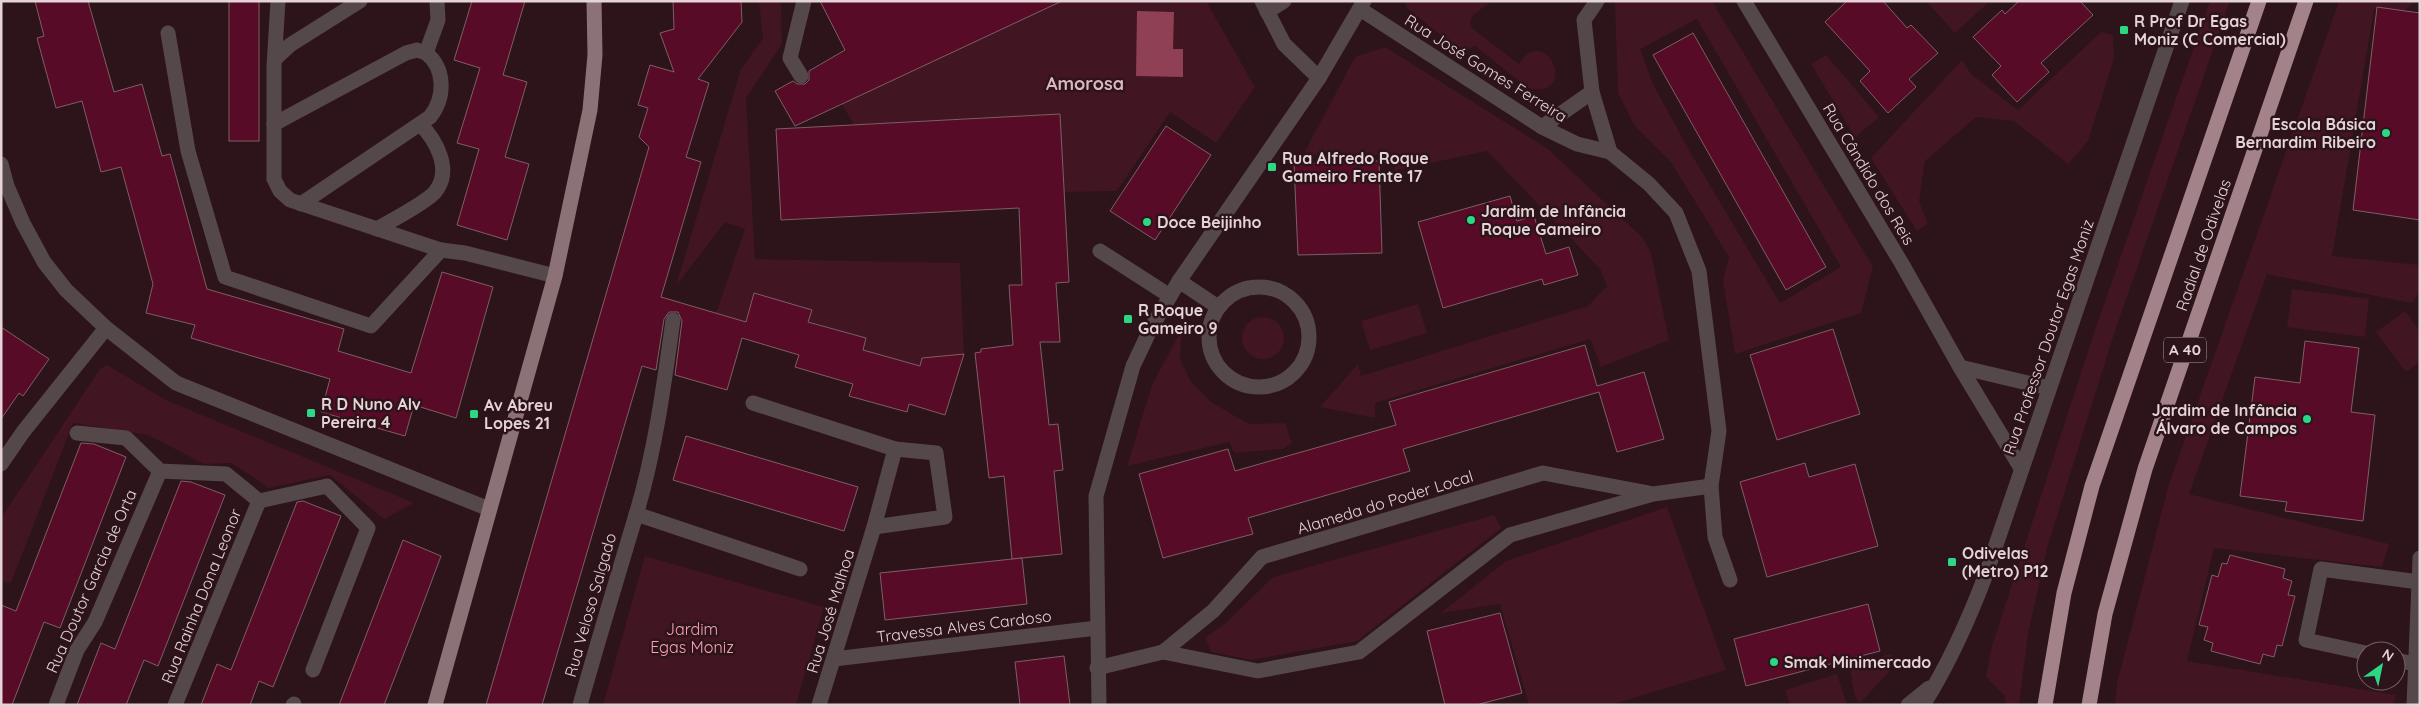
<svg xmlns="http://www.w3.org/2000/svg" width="2421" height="706" font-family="Quicksand,sans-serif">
  <rect width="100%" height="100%" fill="#2c141a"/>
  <g fill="#411521" fill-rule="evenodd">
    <polygon points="759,1 781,1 782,44 746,98 755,259 960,263 964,354 923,358 920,366 863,350 866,338 808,321 811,310 746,322 716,313 745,229 725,222 676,286 741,69 763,38"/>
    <polygon points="1061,1 1206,1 1255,87 1216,143 1170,112 1117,191 1064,192 1060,114 854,125 819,65"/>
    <path d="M 1404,1 L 1492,1 L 1473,15 L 1470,22 L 1472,28 L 1519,64 C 1546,20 1581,100 1528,88 L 1475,46 L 1463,53 L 1408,9 Z"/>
    <path d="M 1619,1 L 1712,1 L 1873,267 L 1861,313 L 1735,354 L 1723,281 L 1729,257 L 1671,162 L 1634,125 L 1618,93 L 1615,3 ZM 1697,19 L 1841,267 L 1780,303 L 1689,150 L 1653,84 L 1640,49 Z"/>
    <polygon points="1926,1 1990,1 1955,33"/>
    <polygon points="2210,1 2230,1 2114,334 2048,545 2028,634 2019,705 2006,705 2005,696 1986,677 1991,649 2095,330"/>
    <polygon points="2339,1 2415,1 2404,11 2377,7 2374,10 2332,256 2420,265 2420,292 2411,303 2267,274 2189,494 2389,544 2382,567 2214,548 2187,661 2396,695 2392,705 2115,705 2117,683 2169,484"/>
    <polygon points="2101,32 2113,35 2114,59 2088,141 2068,164 2014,121 1976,117 1925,161 1919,201 1928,224 1917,231 1871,158 1962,60 1971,74 2018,110"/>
    <polygon points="1385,47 1548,149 1643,238 1651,253 1669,340 1601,367 1590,339 1375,403 1375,418 1320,407 1358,364 1361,376 1588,306 1607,286 1600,269 1487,151 1394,171 1397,155 1303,155 1355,57"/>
    <polygon points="1826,55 1879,117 1855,137 1811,64"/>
    <polygon points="2292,289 2369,299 2365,337 2287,327"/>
    <polygon points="1418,304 1427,333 1370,350 1361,321"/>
    <polygon points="2405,311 2420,331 2420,362 2406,372 2376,332"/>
    <circle cx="1263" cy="338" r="21"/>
    <polygon points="1182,329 1180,359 1191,382 1211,402 1249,424 1285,423 1292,443 1283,449 1234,453 1229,442 1127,466 1152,385"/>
    <polygon points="107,365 166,400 414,503 384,519 330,475 269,488 232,463 204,464 148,435 73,423 11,583 1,581 1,518 100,369"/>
    <polygon points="1667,507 1726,670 1610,705 1529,705 1500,604 1441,613 1506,561"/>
    <polygon points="1494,515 1501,528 1357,641 1251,660 1211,652 1205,638 1227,622 1273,577"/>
    <polygon points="645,556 824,607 796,705 603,705"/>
    <polygon points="1890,654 1899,661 1860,703 1855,697 1850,670 1878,661 1882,656"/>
    <polygon points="1837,674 1847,705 1790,705 1785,690"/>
  </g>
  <polygon fill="#8f4055" points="1137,11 1174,12 1173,49 1183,49 1183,77 1136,76"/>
  <g fill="#580b27" stroke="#7d5f65">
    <polygon points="35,1 88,1 114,92 142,84 162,156 170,154 207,289 344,329 338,351 411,373 442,272 493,287 456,418 414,405 405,436 321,412 330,379 191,338 195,325 146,313 153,284 121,167 101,172 82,101 56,108 37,38 44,36"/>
    <rect x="229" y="1" width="30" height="140"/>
    <polygon points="472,1 525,1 503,75 527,82 505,157 529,164 507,240 457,225 479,149 457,143 480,68 454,60"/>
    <polygon points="673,1 741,1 742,22 698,79 709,83 686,157 701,162 661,297 746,322 754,293 812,310 808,322 866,338 863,350 920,366 922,358 964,354 945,415 909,404 907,412 849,396 853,384 795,367 799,355 742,338 727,390 675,375 682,321 678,312 669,312 664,319 656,370 642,366 542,705 486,705 649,147 639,137 648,108 638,105 650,65 674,72 660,33 674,29"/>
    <polygon points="820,1 1062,1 795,126 775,91 793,81 797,84 805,84 809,80 809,71 845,50"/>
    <polygon points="1847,1 1883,1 1907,28 1911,25 1938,53 1909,79 1916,87 1888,113 1860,81 1870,71 1825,22"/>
    <polygon points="2019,1 2080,1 2093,15 2041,63 2049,72 2017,102 1992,75 2001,66 1973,37 2002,10 2005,14"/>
    <polygon points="2377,7 2420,13 2420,220 2353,210"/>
    <polygon points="1693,33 1826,267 1786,290 1653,55"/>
    <polygon points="1060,114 1069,282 1056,283 1060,342 1040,342 1049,425 1058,424 1063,470 1054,471 1062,554 1012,559 1004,476 989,478 975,353 981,352 981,349 1013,345 1009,285 1022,285 1019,208 781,220 776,129"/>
    <polygon points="1166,126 1211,155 1155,240 1110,211"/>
    <polygon points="1379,161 1382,253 1298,255 1294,164"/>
    <polygon points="1510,196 1517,221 1534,216 1546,254 1569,247 1578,275 1544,285 1542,279 1443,308 1418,222"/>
    <polygon points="1,327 49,359 23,396 19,393 1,419"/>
    <polygon points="1833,329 1860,414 1777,440 1750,355"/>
    <polygon points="2305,341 2359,348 2351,412 2375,415 2363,521 2285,511 2287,502 2240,496 2255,377 2300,383"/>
    <polygon points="1585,345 1597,386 1644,372 1664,439 1617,452 1599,392 1403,449 1410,471 1248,518 1253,534 1163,558 1139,474 1228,449 1235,471 1396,425 1389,402"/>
    <polygon points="686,436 858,487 844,531 673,480"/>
    <polygon points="81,443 94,444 126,457 60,628 44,622 12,705 1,705 1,605 16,611"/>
    <polygon points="1805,463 1809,477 1855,464 1878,546 1767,577 1740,482"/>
    <polygon points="181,481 191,482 225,495 158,666 144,660 126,705 77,705 101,643 115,649"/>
    <polygon points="303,501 341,516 273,687 259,681 250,705 201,705 217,664 231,670 297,502"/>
    <polygon points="403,540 441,556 420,612 384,705 339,705"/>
    <polygon points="2230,555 2285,569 2283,578 2292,581 2288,595 2295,596 2282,646 2277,645 2274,657 2263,654 2260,664 2211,651 2213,643 2204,640 2208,627 2199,625 2212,575 2218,577 2222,563 2227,564"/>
    <polygon points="1022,558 1027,604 885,620 880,573"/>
    <polygon points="1868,604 1880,651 1746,686 1734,639"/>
    <polygon points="1500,613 1522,693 1476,705 1445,705 1427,631"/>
    <polygon points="1064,656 1070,705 1020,705 1015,662"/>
  </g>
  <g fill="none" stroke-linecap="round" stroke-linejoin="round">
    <g stroke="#55484a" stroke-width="15">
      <polyline points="278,1 274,66 274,179 280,191 290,200 441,250"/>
      <polyline points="1262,1 1284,44 1319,78"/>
      <polyline points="1744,1 1902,264 1960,367 2021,468"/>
      <polyline points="1360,9 1542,127 1577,144 1610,152 1649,184 1676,213 1699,271 1719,431 1711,486 1715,537 1730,580"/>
      <polyline points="1267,12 1284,1"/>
      <polyline points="168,33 188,151 225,277 371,326 441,250 465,253 555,276"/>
      <polyline points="276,58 290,45 360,1"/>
      <polyline points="801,76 790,58 804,1"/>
      <polyline points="1592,92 1610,152"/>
      <polyline points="274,124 406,53 417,50 426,53 438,20 437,1"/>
      <polyline points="1542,127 1592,92 1584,20 1597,1"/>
      <polyline points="1,164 7,186 23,223 44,262 66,290 106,328 176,383 489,509"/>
      <path d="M 301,204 L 430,117 C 445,98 446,69 426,53"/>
      <path d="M 377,229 C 390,221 426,203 435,192 C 453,170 436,140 420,124"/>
      <polyline points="1100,251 1170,296"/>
      <polyline points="1179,281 1218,307"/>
      <circle cx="1259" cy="337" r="50"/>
      <polyline points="1960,367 2049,388"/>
      <polyline points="753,403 895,449 874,527 819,705"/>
      <polyline points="77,433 126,438 160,471 226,474 259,501"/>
      <polyline points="1,464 23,432 106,328"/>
      <polyline points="259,501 327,486 368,528 313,670"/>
      <polyline points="636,514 800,569"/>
      <polyline points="874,527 945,517 936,453 895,449"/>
      <polyline points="1163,652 1213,611 1262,557 1543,473 1649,493"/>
      <polyline points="2366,653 2306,640 2321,569 2419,582"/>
      <polyline points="834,659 1097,628"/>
      <polyline points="2396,660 2415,664"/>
      <polyline points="1097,668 1163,652 1258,671 1359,652 1510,535 1653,494 1711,486"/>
      <polyline points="56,705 77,650 95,622 160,471"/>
      <polyline points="175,705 259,501"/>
      <polyline points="293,705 294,704"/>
      <path d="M 580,705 C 598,641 617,578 636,515 C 655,452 664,385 673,320"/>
      <polyline points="1099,705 1096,496 1133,366 1150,330 1179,281 1319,78 1364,1"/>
      <polyline points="1908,705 1929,688"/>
      <path d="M 1923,705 C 1949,664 1969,619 1986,574 L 2182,1"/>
      <polyline points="2414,705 2420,558"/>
    </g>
    <polyline stroke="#8c7277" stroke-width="15" points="435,705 555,276 590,110 595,55 594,1"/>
    <g stroke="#a38389" stroke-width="15">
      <polyline points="2045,705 2064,593 2092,486 2259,1"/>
      <polyline points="2089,705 2105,614 2145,469 2306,1"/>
    </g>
  </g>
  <g fill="#2cd884" stroke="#2c141a" stroke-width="2">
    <rect x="2119" y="25" width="10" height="10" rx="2.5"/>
    <circle cx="2386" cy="133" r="5"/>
    <rect x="1267" y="162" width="10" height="10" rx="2.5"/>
    <circle cx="1471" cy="220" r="5"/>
    <circle cx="1147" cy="222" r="5"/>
    <rect x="1123" y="314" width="10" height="10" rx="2.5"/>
    <rect x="306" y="408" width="10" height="10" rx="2.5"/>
    <rect x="469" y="409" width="10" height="10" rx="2.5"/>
    <circle cx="2307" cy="419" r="5"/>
    <rect x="1947" y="557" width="10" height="10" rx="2.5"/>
    <circle cx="1774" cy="662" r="5"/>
  </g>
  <g text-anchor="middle" stroke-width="5" stroke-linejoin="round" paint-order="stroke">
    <rect fill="#2c141a" stroke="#ae9a9e" stroke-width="1" x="2164" y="337.5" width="42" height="25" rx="4"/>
    <g font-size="15" font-weight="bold" fill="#e5d4d7">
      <text x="2185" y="355">A 40</text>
    </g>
    <g font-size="16" font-weight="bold" fill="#e5d4d7" stroke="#2c141a" text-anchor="start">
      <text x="2134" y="27">R Prof Dr Egas<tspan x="2134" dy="18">Moniz (C Comercial)</tspan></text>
      <text x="2376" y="130" text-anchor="end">Escola Básica<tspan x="2376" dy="18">Bernardim Ribeiro</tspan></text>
      <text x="1282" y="164">Rua Alfredo Roque<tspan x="1282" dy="18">Gameiro Frente 17</tspan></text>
      <text x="1481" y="217">Jardim de Infância<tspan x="1481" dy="18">Roque Gameiro</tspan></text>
      <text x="1157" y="228">Doce Beijinho</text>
      <text x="1138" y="316">R Roque<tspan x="1138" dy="18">Gameiro 9</tspan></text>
      <text x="321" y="410">R D Nuno Alv<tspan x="321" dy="18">Pereira 4</tspan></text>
      <text x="484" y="411">Av Abreu<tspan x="484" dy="18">Lopes 21</tspan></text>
      <text x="2297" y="416" text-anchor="end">Jardim de Infância<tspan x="2297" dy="18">Álvaro de Campos</tspan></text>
      <text x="1962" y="559">Odivelas<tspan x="1962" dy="18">(Metro) P12</tspan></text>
      <text x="1784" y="668">Smak Minimercado</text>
    </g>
    <g font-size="16" fill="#e5d4d7" stroke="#2c141a">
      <text transform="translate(1486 68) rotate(32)" y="6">Rua José Gomes Ferreira</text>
      <text transform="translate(1869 174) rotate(59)" y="6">Rua Cândido dos Reis</text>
      <text transform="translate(2203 245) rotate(-71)" y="6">Radial de Odivelas</text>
      <text transform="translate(2048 337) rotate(-71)" y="6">Rua Professor Doutor Egas Moniz</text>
      <text transform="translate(1385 502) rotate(-17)" y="6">Alameda do Poder Local</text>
      <text transform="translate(91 581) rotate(-66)" y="6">Rua Doutor Garcia de Orta</text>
      <text transform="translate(201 596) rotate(-68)" y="6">Rua Rainha Dona Leonor</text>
      <text transform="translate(590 605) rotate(-74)" y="6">Rua Veloso Salgado</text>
      <text transform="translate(830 611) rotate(-73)" y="6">Rua José Malhoa</text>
      <text transform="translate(964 626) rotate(-7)" y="6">Travessa Alves Cardoso</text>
    </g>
    <g font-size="16" fill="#fca0b4" stroke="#2c141a">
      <text x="692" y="635">Jardim<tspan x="692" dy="18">Egas Moniz</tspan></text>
    </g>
    <g font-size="18" font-weight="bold" fill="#dab8be" stroke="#2c141a">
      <text x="1085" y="90">Amorosa</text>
    </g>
  </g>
  <rect width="2421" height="706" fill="none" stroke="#e5d4d7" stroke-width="5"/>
  <g transform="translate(2381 666) rotate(33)"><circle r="24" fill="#2c141a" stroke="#766166"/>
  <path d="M0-4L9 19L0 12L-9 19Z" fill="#2cd884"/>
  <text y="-8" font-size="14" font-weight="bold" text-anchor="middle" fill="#e5d4d7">N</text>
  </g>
</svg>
